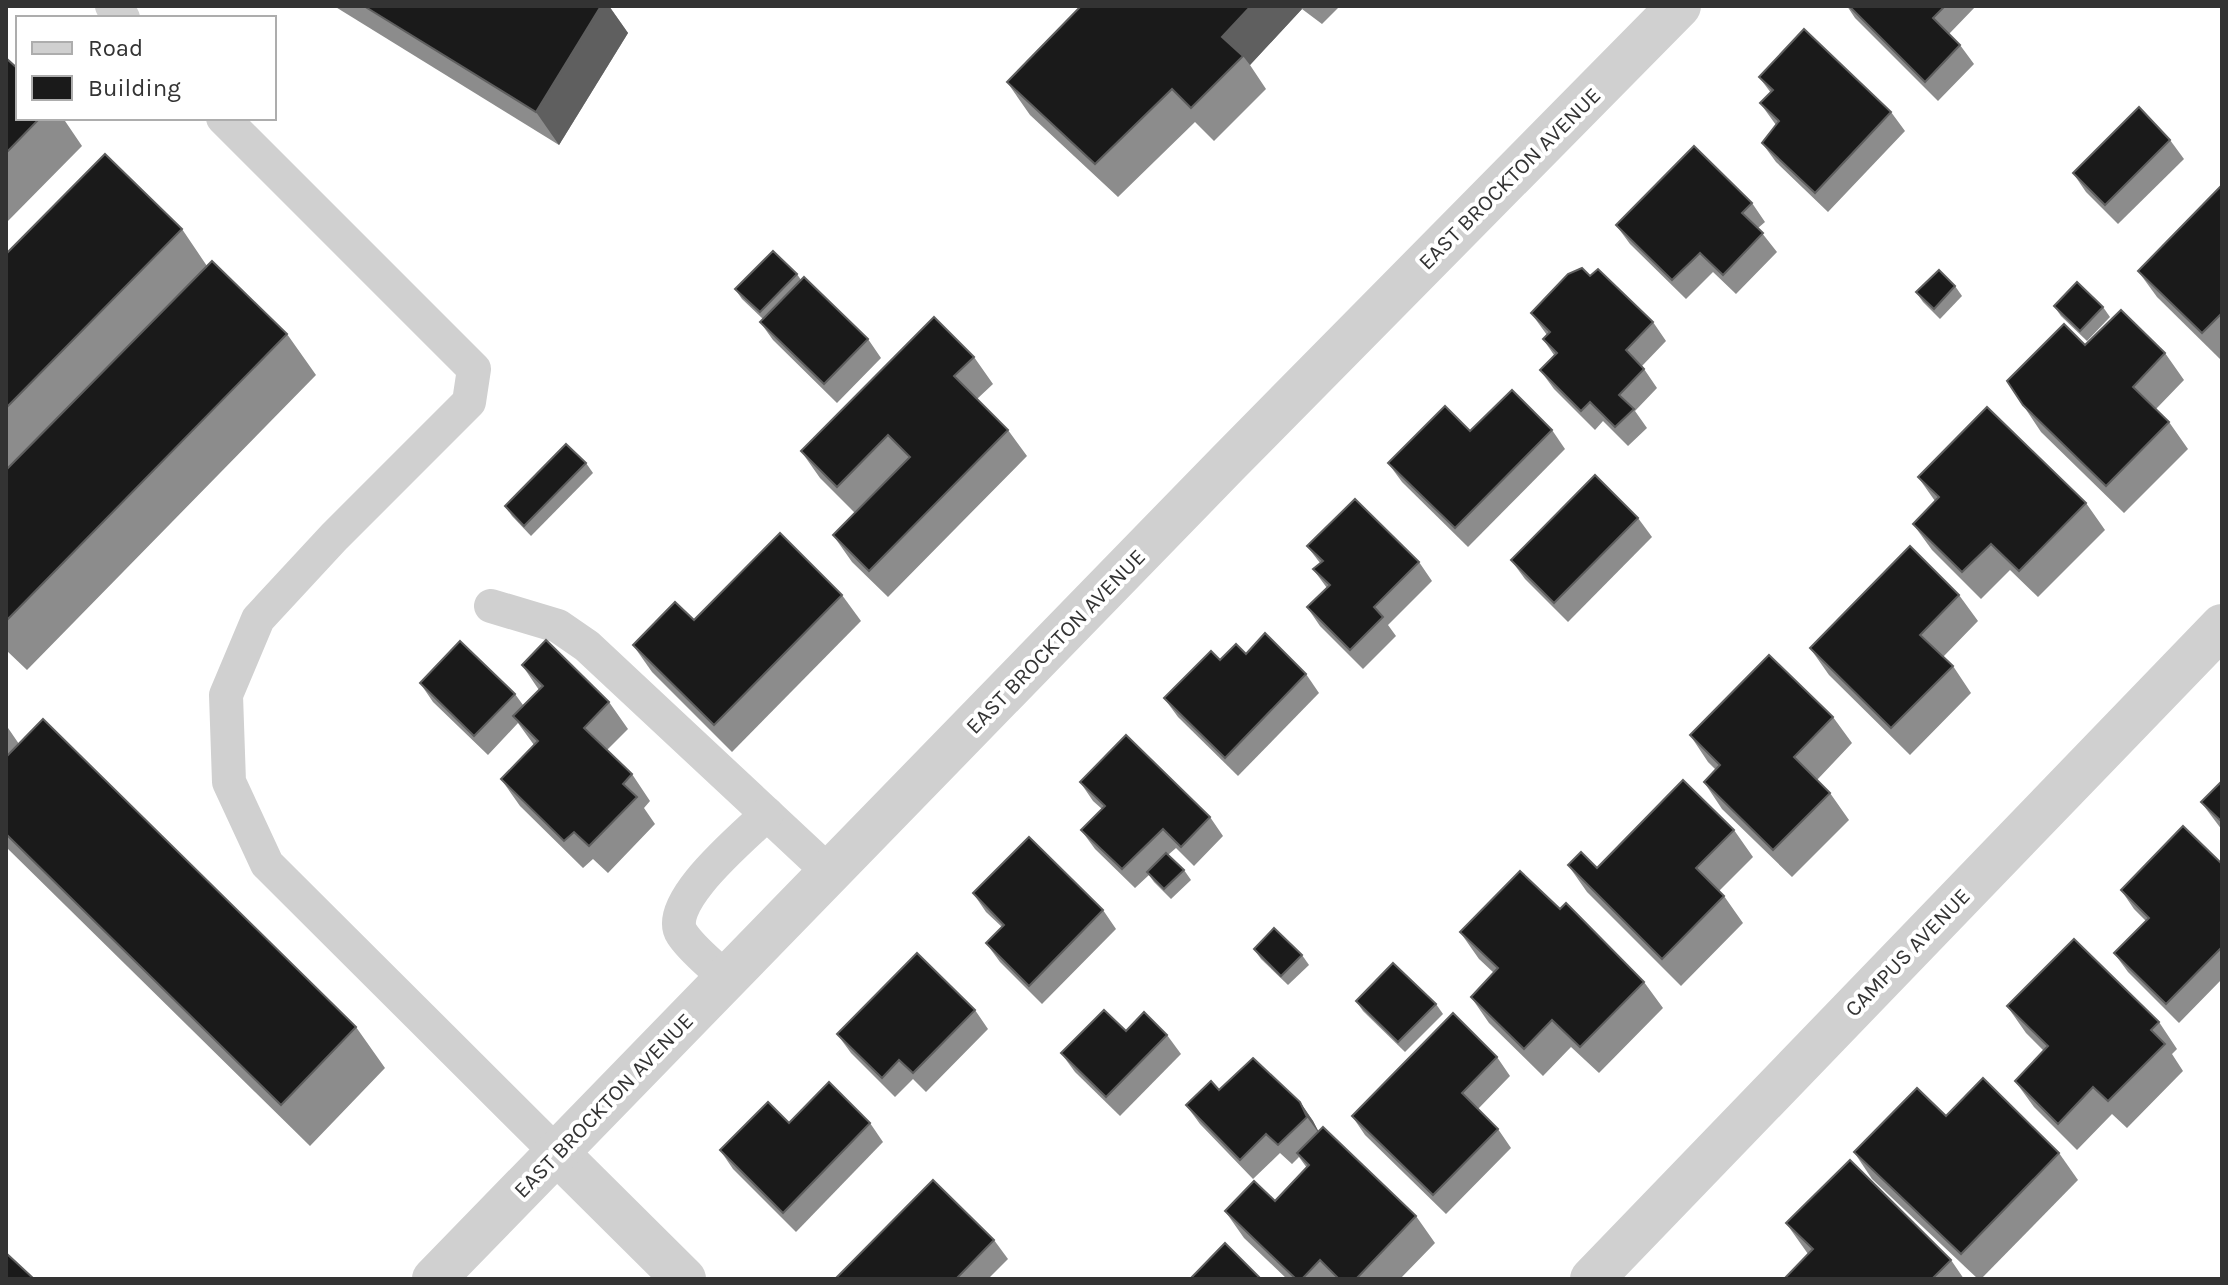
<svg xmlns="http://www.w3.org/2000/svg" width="2228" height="1285" font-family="Karla,sans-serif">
  <rect width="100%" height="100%" fill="#fff"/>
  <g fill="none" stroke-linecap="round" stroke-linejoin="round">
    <g stroke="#d0d0d0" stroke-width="34">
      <polyline points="112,6 123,18"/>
      <polyline points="223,118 474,369 469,402 334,537 258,619 226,695 229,782 267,864 557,1153"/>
      <polyline points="491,606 558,626 587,646 830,873"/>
      <path d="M 726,979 C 713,965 693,951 682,934 C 662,903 746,835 767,814"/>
    </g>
    <g stroke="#d0d0d0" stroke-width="44">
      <polyline points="557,1153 684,1279"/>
      <polyline points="434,1279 1227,464 1679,6"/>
      <polyline points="1592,1279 2222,626"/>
    </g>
  </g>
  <g fill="#8c8c8c">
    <polygon points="334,6 609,6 628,33 559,145"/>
    <polygon points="1081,6 1340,6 1322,24 1302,9 1250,65 1266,89 1214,141 1195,122 1118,197 1030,115 1007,82"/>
    <polygon points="1847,6 1976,6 1949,34 1960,45 1974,64 1938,101 1855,18"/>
    <polygon points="6,58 18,118 63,118 82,146 6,223"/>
    <polygon points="1759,77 1891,112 1905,131 1828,212 1776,162 1762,143 1776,125 1760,103 1771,93"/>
    <polygon points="2170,140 2184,159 2118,224 2086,192 2073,173"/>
    <polygon points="2222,185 2222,359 2221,360 2157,297 2138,271"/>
    <polygon points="1752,203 1765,222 1758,228 1777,252 1736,294 1713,272 1686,299 1630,244 1616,225"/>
    <polygon points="182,229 207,266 287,334 316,375 27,670 6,650 6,254"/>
    <polygon points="797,274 801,280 868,339 881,358 837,403 773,340 760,322 763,319 742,299 735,289"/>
    <polygon points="1590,276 1653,322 1666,341 1642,366 1657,388 1635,411 1647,428 1628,446 1603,421 1595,430 1554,389 1540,370 1554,355 1543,339 1547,335 1531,313"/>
    <polygon points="1955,286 1962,296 1940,319 1923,302 1916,292"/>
    <polygon points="2054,306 2103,307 2110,317 2087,341 2061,316"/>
    <polygon points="2085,345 2165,353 2184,380 2156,409 2169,422 2188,449 2124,513 2041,432 2023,405"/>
    <polygon points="974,357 993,384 977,399 1008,430 1027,456 888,597 852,562 833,535 855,513 820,478 801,451"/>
    <polygon points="1552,430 1565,449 1468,547 1402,482 1388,463 1470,431"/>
    <polygon points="586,463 593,473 531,536 512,516 505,506"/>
    <polygon points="1918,477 2086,503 2105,530 2038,597 2010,570 1981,599 1932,550 1913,524 1935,501"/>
    <polygon points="1638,518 1652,537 1568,622 1525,579 1511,560"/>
    <polygon points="1307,546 1419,562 1432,581 1388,625 1396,636 1363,669 1320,626 1307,607 1327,588 1313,569 1320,563"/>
    <polygon points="842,595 861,621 732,752 652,672 633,645 694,620"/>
    <polygon points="1959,595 1978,621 1943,657 1953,666 1971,693 1910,755 1829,675 1810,648"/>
    <polygon points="1246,654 1306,674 1319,693 1238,776 1178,717 1164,698 1220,660"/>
    <polygon points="522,665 609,702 628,729 607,750 632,774 650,801 644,808 655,824 608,873 593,859 583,868 520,806 501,779 534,745 518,723 488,755 433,702 420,683 515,694 523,705 539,690"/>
    <polygon points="1833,717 1852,743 1817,780 1830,793 1849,820 1792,877 1722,809 1704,782 1716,770 1708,762 1690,735"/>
    <polygon points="6,725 19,744 356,1027 385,1068 310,1146 6,847"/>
    <polygon points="2222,781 2222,830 2201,802"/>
    <polygon points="1080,782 1210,817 1223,836 1194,866 1176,848 1168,855 1184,870 1191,880 1171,899 1154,882 1149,875 1135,888 1095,849 1081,830 1102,809 1093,801"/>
    <polygon points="1734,830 1753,857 1719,891 1724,896 1743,923 1681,986 1587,892 1568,865 1597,868"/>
    <polygon points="2222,864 2222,979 2179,1023 2128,972 2114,953 2146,921 2134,909 2121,890"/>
    <polygon points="973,893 1103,910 1116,929 1042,1004 1000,962 986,943 1002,927 986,912"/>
    <polygon points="1560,909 1644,982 1663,1008 1599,1073 1571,1047 1543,1076 1489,1023 1471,997 1494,973 1479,959 1460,932"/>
    <polygon points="1254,949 1302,955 1309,965 1288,985 1261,959"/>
    <polygon points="1356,1001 1436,1004 1443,1014 1405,1052 1363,1011"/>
    <polygon points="2007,1006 2159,1022 2177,1049 2172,1054 2183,1071 2127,1128 2112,1114 2077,1150 2034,1107 2015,1081 2044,1051 2026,1033"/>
    <polygon points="975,1010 988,1029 926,1092 913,1079 895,1097 851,1053 837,1034"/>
    <polygon points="1126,1031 1167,1035 1181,1054 1120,1116 1075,1072 1061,1053"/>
    <polygon points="1497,1057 1510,1076 1478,1109 1498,1129 1511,1148 1446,1214 1365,1135 1352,1116"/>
    <polygon points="1219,1090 1300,1102 1313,1121 1318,1131 1416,1216 1435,1243 1400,1279 1287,1279 1244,1238 1225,1211 1275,1201 1307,1168 1299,1157 1292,1164 1280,1153 1253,1179 1200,1124 1186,1105"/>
    <polygon points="1946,1116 2059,1153 2078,1180 1981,1279 1978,1279 1872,1179 1854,1152"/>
    <polygon points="789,1123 870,1123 883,1142 796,1232 733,1169 720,1150"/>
    <polygon points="1786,1223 1951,1260 1964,1279 1784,1279 1808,1254"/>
    <polygon points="994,1240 1008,1259 988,1279 835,1279"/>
  </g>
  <g fill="#5f5f5f">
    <polygon points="601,6 609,6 628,33 559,145 536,112"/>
    <polygon points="1251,6 1300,6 1302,9 1250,65 1243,56 1222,37"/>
    <polygon points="1300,1102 1313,1121 1321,1136 1307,1117"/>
  </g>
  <g fill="#1a1a1a" stroke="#5f5f5f" stroke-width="2">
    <polygon points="364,6 601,6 536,112"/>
    <polygon points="1081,6 1251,6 1222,37 1243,56 1191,108 1172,89 1095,164 1007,82"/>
    <polygon points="1849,6 1945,6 1933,18 1960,45 1925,82"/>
    <polygon points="1804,29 1891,112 1815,193 1762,143 1779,121 1760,103 1773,90 1759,77"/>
    <polygon points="6,58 18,69 18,118 40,118 6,153"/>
    <polygon points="2139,107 2170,140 2105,205 2073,173"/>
    <polygon points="1694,146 1752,203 1742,213 1763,233 1723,275 1700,253 1672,280 1616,225"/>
    <polygon points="105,154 182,229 6,408 6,254"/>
    <polygon points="2222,185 2222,313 2202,333 2138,271"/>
    <polygon points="773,251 797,274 760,312 735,289"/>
    <polygon points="212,261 287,334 6,621 6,470"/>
    <polygon points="1582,268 1590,276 1598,269 1653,322 1626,350 1644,369 1619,395 1634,409 1615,427 1590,402 1581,411 1540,370 1557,353 1543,339 1550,332 1531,313 1568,274"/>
    <polygon points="1939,270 1955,286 1934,309 1916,292"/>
    <polygon points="804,277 868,339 824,384 760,322"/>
    <polygon points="2077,282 2103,307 2080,331 2054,306"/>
    <polygon points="2121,310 2165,353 2133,387 2169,422 2106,486 2023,405 2007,381 2064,324 2085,345"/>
    <polygon points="934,317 974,357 954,376 1008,430 869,571 833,535 910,457 888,435 837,487 801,451"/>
    <polygon points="1512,390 1552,430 1455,528 1388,463 1445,406 1470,431"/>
    <polygon points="1987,407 2086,503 2019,571 1991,544 1962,572 1913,524 1939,497 1918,477"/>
    <polygon points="566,444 586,463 524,526 505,506"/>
    <polygon points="1595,475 1638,518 1554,603 1511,560"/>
    <polygon points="1355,499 1419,562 1374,607 1383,617 1350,650 1307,607 1330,585 1313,569 1323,561 1307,546"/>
    <polygon points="780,533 842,595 714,725 633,645 675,602 694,620"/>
    <polygon points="1910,546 1959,595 1920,635 1953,666 1891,728 1810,648"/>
    <polygon points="1265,633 1306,674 1225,758 1164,698 1211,651 1220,660 1236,644 1246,654"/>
    <polygon points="546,640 609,702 584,728 632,774 623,784 637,797 589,846 574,832 564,841 501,779 538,741 513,716 543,686 522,665"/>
    <polygon points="460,641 515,694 474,736 420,683"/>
    <polygon points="1769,655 1833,717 1794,757 1830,793 1773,850 1704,782 1720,765 1690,735"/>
    <polygon points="43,719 356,1027 281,1105 6,834 6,757"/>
    <polygon points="1126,735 1210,817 1181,847 1163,829 1122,869 1081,830 1105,806 1080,782"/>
    <polygon points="1683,780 1734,830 1696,868 1724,896 1662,959 1568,865 1581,852 1597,868"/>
    <polygon points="2222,781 2222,822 2201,802"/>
    <polygon points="2183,826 2222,864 2222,947 2166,1004 2114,953 2149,918 2121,890"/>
    <polygon points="1029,837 1103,910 1029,986 986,943 1004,925 973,893"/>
    <polygon points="1166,853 1184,870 1164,889 1147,872"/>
    <polygon points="1520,871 1560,909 1566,903 1644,982 1580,1047 1552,1020 1524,1049 1471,997 1498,968 1460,932"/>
    <polygon points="1274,928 1302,955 1281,976 1254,949"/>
    <polygon points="2074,939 2159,1022 2151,1030 2165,1044 2108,1101 2093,1087 2058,1124 2015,1081 2048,1046 2007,1006"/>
    <polygon points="917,953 975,1010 913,1073 899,1060 882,1078 837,1034"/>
    <polygon points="1393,963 1436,1004 1398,1042 1356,1001"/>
    <polygon points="1104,1010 1126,1031 1144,1012 1167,1035 1106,1097 1061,1053"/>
    <polygon points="1453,1013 1497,1057 1462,1093 1498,1129 1433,1195 1352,1116"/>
    <polygon points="1253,1058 1300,1102 1307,1117 1278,1145 1266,1134 1240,1160 1186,1105 1211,1081 1219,1090"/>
    <polygon points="1983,1078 2059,1153 1961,1254 1854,1152 1917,1088 1946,1116"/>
    <polygon points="829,1082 870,1123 783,1213 720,1150 768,1102 789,1123"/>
    <polygon points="1323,1127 1416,1216 1356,1279 1339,1279 1320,1260 1302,1279 1296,1279 1225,1211 1254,1181 1275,1201 1309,1165 1297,1153"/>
    <polygon points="1850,1160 1951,1260 1932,1279 1784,1279 1813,1249 1786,1223"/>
    <polygon points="933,1180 994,1240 956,1279 835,1279"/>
    <polygon points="1225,1243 1261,1279 1190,1279"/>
    <polygon points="6,1253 34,1279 6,1279"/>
  </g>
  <g text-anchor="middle" stroke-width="8" stroke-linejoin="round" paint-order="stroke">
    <g font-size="22" fill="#333" stroke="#fff">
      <text transform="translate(1509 178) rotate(-45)" y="8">EAST BROCKTON AVENUE</text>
      <text transform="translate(1055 641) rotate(-46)" y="8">EAST BROCKTON AVENUE</text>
      <text transform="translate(1907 952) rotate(-46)" y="8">CAMPUS AVENUE</text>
      <text transform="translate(603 1105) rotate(-46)" y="8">EAST BROCKTON AVENUE</text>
    </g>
  </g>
  <rect width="2228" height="1285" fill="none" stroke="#333333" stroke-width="16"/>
  <rect x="16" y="16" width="260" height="104" fill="#ffffff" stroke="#adadad" stroke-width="2"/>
  <rect x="32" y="42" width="40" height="12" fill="#d0d0d0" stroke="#adadad" stroke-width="2"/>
  <text x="88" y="56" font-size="24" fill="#333333">Road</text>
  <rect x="32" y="76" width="40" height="24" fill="#1a1a1a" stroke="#adadad" stroke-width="2"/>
  <text x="88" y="96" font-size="24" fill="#333333">Building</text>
</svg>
